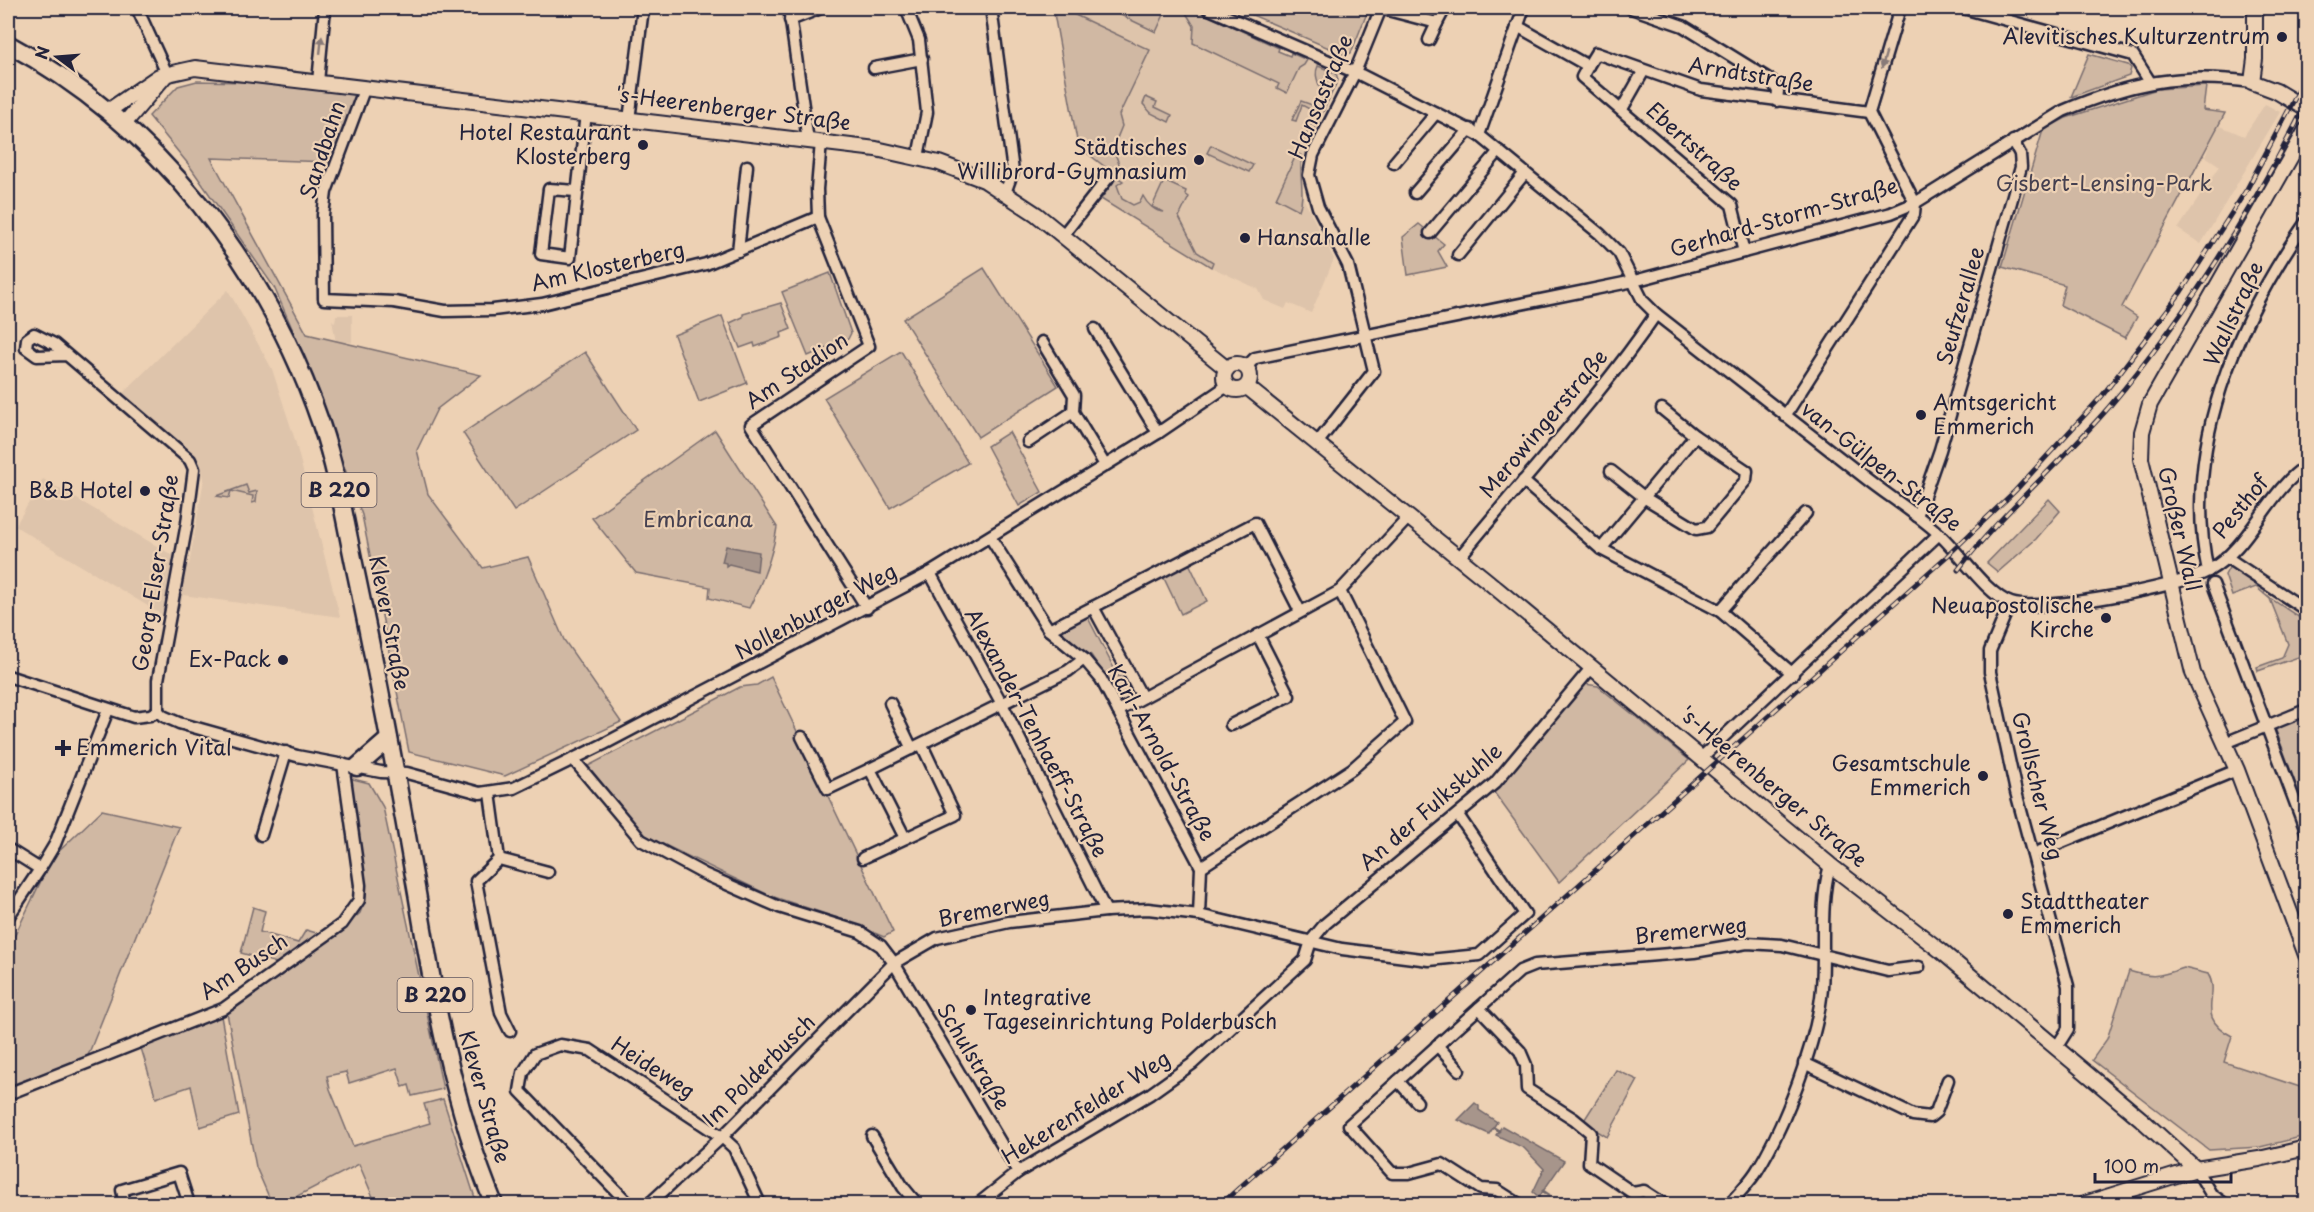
<svg xmlns="http://www.w3.org/2000/svg" width="2314" height="1212" font-family="'Playpen Sans',sans-serif">
  <rect width="100%" height="100%" fill="#edd1b4"/>
  <filter id="ink" filterUnits="userSpaceOnUse"><feTurbulence type="fractalNoise" baseFrequency=".0167" numOctaves="2"/><feDisplacementMap in="SourceGraphic" scale="12" xChannelSelector="R" yChannelSelector="G"/><feConvolveMatrix kernelMatrix="1 2 1 2 8 2 1 2 1" color-interpolation-filters="sRGB"/></filter>
  <g filter="url(#ink)">
    <g fill="#dec4ab">
      <polygon points="1053,8 1192,8 1279,48 1278,51 1290,56 1291,53 1336,73 1338,80 1300,165 1300,184 1304,200 1334,259 1311,313 1288,303 1285,309 1264,300 1258,289 1211,267 1101,199 1116,177 1078,146"/>
      <polygon points="2265,104 2280,112 2201,244 2178,229 2220,166 2205,156 2218,125 2244,136"/>
      <polygon points="228,290 272,369 295,440 340,617 183,595 176,623 15,526 43,479 189,565 204,479 201,467 195,456 122,394"/>
      <polygon points="336,315 352,315 352,342 336,343 332,320 335,323"/>
    </g>
    <g fill="#d0b8a3" stroke="#796d6f" stroke-width="1.5">
      <polygon points="1053,8 1073,8 1071,13 1150,50 1119,115 1122,126 1113,148 1119,164 1113,173 1078,146"/>
      <polygon points="1106,8 1167,8 1156,32"/>
      <polygon points="1183,8 1192,8 1279,48 1278,51 1290,56 1291,53 1307,60 1304,65 1299,68 1287,93 1277,88 1279,84 1193,43 1194,26"/>
      <polygon points="1236,8 1369,8 1351,53 1345,55"/>
      <polygon points="2089,54 2128,65 2131,68 2129,76 2071,97"/>
      <path d="M 1318,66 L 1336,73 L 1338,80 L 1306,147 L 1301,145 L 1317,113 L 1302,105 L 1296,121 L 1292,120 L 1301,101 L 1312,105 L 1321,99 C 1323,86 1312,78 1318,66 Z"/>
      <polygon points="197,81 247,82 358,94 331,162 211,158 307,334 481,375 437,409 417,450 428,494 483,568 528,557 564,640 621,722 505,776 409,752 362,515 298,342 274,287 189,165 149,116 178,86"/>
      <polygon points="2206,86 2203,110 2225,113 2122,307 2137,317 2125,338 2060,305 2065,285 2002,267 2043,130 2066,118 2157,89"/>
      <polygon points="1146,97 1157,102 1155,107 1172,115 1169,122 1151,113 1143,104"/>
      <polygon points="1211,145 1253,165 1249,172 1207,153"/>
      <path d="M 1297,153 L 1302,156 C 1298,174 1306,194 1299,210 L 1276,198 Z"/>
      <path d="M 1117,177 L 1123,181 L 1117,185 L 1122,199 L 1133,205 L 1140,202 L 1143,196 C 1147,204 1155,212 1164,212 L 1152,207 L 1164,181 L 1186,191 L 1185,194 L 1189,197 L 1179,217 L 1197,252 L 1213,262 L 1211,267 L 1101,199 Z"/>
      <polygon points="1419,224 1444,244 1438,251 1447,267 1408,275 1403,237"/>
      <polygon points="984,268 1058,386 978,437 903,319"/>
      <polygon points="830,273 851,333 848,339 808,356 782,292"/>
      <polygon points="781,303 791,329 781,333 782,337 755,347 754,343 740,348 730,323 743,317 743,314"/>
      <polygon points="722,316 747,383 699,402 674,335"/>
      <polygon points="901,351 968,463 890,508 824,398"/>
      <polygon points="585,352 636,430 514,511 463,433"/>
      <path d="M 715,430 L 777,527 C 773,556 763,581 749,608 L 709,598 L 710,587 L 636,573 L 592,518 Z"/>
      <polygon points="1009,432 1042,492 1019,506 987,446"/>
      <polygon points="246,485 249,493 257,491 256,502 252,503 253,496 231,491 229,498 216,496"/>
      <polygon points="2049,499 2060,511 2036,539 1998,572 1987,563"/>
      <polygon points="1188,561 1207,601 1181,614 1162,574"/>
      <polygon points="2231,564 2267,588 2264,594 2306,622 2306,659 2301,656 2258,671 2257,667 2282,658 2288,644 2270,599 2256,587 2232,596 2225,575"/>
      <polygon points="1086,614 1118,676 1122,678 1129,687 1126,694 1117,694 1091,655 1066,638 1063,631 1065,626"/>
      <polygon points="771,677 893,932 884,937 844,920 771,896 644,835 588,766 740,687 757,685"/>
      <polygon points="1585,684 1598,686 1689,760 1559,882 1493,791"/>
      <polygon points="2303,717 2306,727 2306,812 2275,728"/>
      <polygon points="349,778 369,783 383,807 443,1089 412,1096 409,1085 403,1087 397,1068 349,1083 346,1072 327,1076 330,1089 353,1146 430,1123 424,1104 443,1099 477,1204 376,1204 359,1164 282,1204 272,1204 256,1167 227,1013 341,930 360,913 366,897 365,874"/>
      <polygon points="102,810 179,827 87,1058 8,1086 8,944 14,937 52,858"/>
      <polygon points="253,907 265,911 260,932 298,943 306,930 320,934 280,964 241,953"/>
      <path d="M 2184,968 L 2208,974 C 2222,996 2193,1016 2232,1036 L 2224,1062 L 2306,1089 L 2305,1136 L 2260,1147 L 2209,1150 L 2092,1060 L 2107,1039 L 2129,971 C 2154,979 2160,976 2184,968 Z"/>
      <polygon points="221,1016 239,1115 200,1127 191,1086 156,1098 141,1048"/>
      <polygon points="1616,1070 1638,1080 1607,1137 1583,1122"/>
    </g>
    <g fill="#a7958b" stroke="#72676b" stroke-width="1.5">
      <polygon points="726,546 759,552 757,571 729,564 726,566 726,563 722,562"/>
      <polygon points="1475,1103 1479,1106 1479,1110 1497,1122 1489,1134 1458,1120"/>
      <polygon points="1502,1126 1564,1161 1539,1197 1533,1192 1544,1169 1524,1148 1496,1135"/>
    </g>
    <g fill="none" stroke-linecap="round" stroke-linejoin="round">
      <g stroke="#72676b" stroke-width="3">
        <polyline points="1494,1128 1499,1131"/>
        <polyline points="1543,1191 1549,1195"/>
      </g>
      <defs>
        <g id="street">
          <polyline points="137,8 167,74"/>
          <polyline points="789,8 808,141"/>
          <polyline points="906,8 919,40 927,112 918,157"/>
          <polyline points="991,8 1013,171 1005,193"/>
          <path d="M 1207,8 L 1361,75 L 1479,135 L 1600,234 L 1619,253 L 1643,301 L 1656,314 C 1725,368 1794,422 1863,476 C 1888,496 1916,513 1939,534 C 1959,552 1987,595 2011,603 C 2043,613 2178,587 2208,571 C 2251,547 2266,493 2306,466"/>
          <polyline points="1380,8 1437,23 1445,8"/>
          <polyline points="1631,8 1683,26 1772,81 1778,91 1777,101"/>
          <polyline points="1963,8 2133,55 2150,82"/>
          <polyline points="790,20 821,8"/>
          <polyline points="1517,26 1588,66 1596,53 1701,90 1869,112"/>
          <polyline points="1429,40 1437,23"/>
          <polyline points="1588,66 1582,77 1732,205 1744,252"/>
          <polyline points="874,68 922,59"/>
          <polyline points="318,82 325,8"/>
          <polyline points="365,87 326,192 323,215 324,299 394,302 445,311 493,310 542,304 706,264 818,217"/>
          <polyline points="1622,109 1643,72"/>
          <polyline points="629,120 643,8"/>
          <polyline points="1479,135 1524,8"/>
          <polyline points="821,142 817,189 818,217 869,346 751,425 867,608"/>
          <polyline points="1394,163 1436,113"/>
          <polyline points="576,191 549,189 541,254 570,258 586,113"/>
          <polyline points="1415,193 1470,129"/>
          <polyline points="1430,233 1499,151"/>
          <polyline points="1063,235 1108,178"/>
          <polyline points="738,251 747,166"/>
          <polyline points="1458,255 1525,173"/>
          <polyline points="1095,329 1158,433"/>
          <polyline points="1042,342 1074,395 1073,412 1105,465"/>
          <polyline points="67,355 37,356 26,348 27,339 34,334 54,344 190,460 194,469 187,523 158,680 158,711"/>
          <path d="M 1246,367 L 1255,358 L 1634,281 L 1891,213 L 1915,203 L 2063,111 C 2129,83 2181,72 2252,82"/>
          <polyline points="1662,409 1695,436"/>
          <polyline points="1785,416 1914,214 1915,203 1869,112 1900,8"/>
          <polyline points="1028,442 1073,412"/>
          <polyline points="1318,442 1374,371 1348,265 1318,207 1309,175 1313,155 1355,72 1381,8"/>
          <polyline points="1523,481 1601,549 1720,611 1793,674"/>
          <polyline points="1917,516 1940,450 2021,167 2020,154 2013,141"/>
          <polyline points="990,537 1049,630 1084,659 1101,679 1201,867 1199,915"/>
          <polyline points="1601,549 1695,436 1747,471 1746,480 1707,527 1696,529 1645,498 1611,471"/>
          <polyline points="2226,557 2306,610"/>
          <path d="M 1459,558 C 1525,476 1597,401 1656,314"/>
          <path d="M 2208,571 C 2181,448 2237,321 2306,222"/>
          <polyline points="930,573 1002,704 1106,911"/>
          <polyline points="2213,584 2306,831"/>
          <polyline points="2010,603 1990,651 1990,672 2016,792 2068,986 2068,1029 2056,1048"/>
          <polyline points="1093,607 1142,697"/>
          <polyline points="1720,611 1806,513"/>
          <polyline points="1049,630 1255,523 1300,611"/>
          <polyline points="8,676 134,717 150,715 158,711"/>
          <polyline points="890,703 912,749"/>
          <polyline points="158,711 163,716 179,723 297,756 381,772 407,773 480,793 514,788 604,744 930,573 1158,433 1227,386"/>
          <polyline points="1118,711 1340,591 1409,517"/>
          <polyline points="1231,725 1289,696 1258,635"/>
          <polyline points="802,737 828,789 870,769"/>
          <polyline points="2225,743 2306,710"/>
          <polyline points="1702,757 1939,534"/>
          <polyline points="573,759 641,840 704,874 779,907 860,932 881,946 894,963 1018,1172"/>
          <polyline points="490,793 499,859 476,881 501,1013 510,1031"/>
          <polyline points="261,835 286,752"/>
          <polyline points="905,838 870,769 1068,671 1084,659"/>
          <polyline points="8,849 40,869 8,917"/>
          <polyline points="2033,854 2237,770"/>
          <polyline points="863,858 955,815 922,745"/>
          <polyline points="499,859 548,872"/>
          <polyline points="1201,867 1352,769 1405,722 1340,591"/>
          <polyline points="40,869 55,844 108,710"/>
          <polyline points="1479,1008 1520,1051 1526,1065 1527,1089 1574,1119 1591,1133 1589,1163 1633,1193 1644,1191 1664,1204"/>
          <polyline points="1437,1045 1459,1070"/>
          <polyline points="1804,1063 1913,1115 1930,1117 1936,1112 1948,1080"/>
          <polyline points="1398,1081 1417,1102"/>
          <polyline points="8,1094 223,1009 342,924 359,900 360,885 343,764"/>
          <polyline points="872,1136 903,1187 917,1204"/>
          <polyline points="2196,1169 2211,1194 2225,1204"/>
          <polyline points="125,1204 122,1190 179,1173 189,1204"/>
          <polyline points="629,1204 520,1091 523,1073 535,1054 560,1045 590,1050 722,1137 734,1148 760,1204"/>
          <polyline points="649,1204 722,1137 894,963 937,938 1009,922 1106,911 1148,909 1199,915 1342,949 1429,960 1479,955 1525,914 1458,815"/>
          <polyline points="978,1204 1018,1172 1150,1094 1192,1064 1305,960 1311,941 1325,924 1495,783 1592,667"/>
          <polyline points="1519,1204 1497,1190 1481,1189 1442,1164 1409,1173 1392,1173 1349,1125 1520,971 1535,965 1694,952 1747,943 1782,945 1888,971 1919,967"/>
          <path d="M 1729,1204 C 1738,1194 1748,1184 1756,1172 C 1784,1128 1818,1040 1822,988 C 1825,946 1819,905 1830,865"/>
        </g>
        <g id="secondary">
          <polyline points="2255,8 2255,59 2252,82 2276,91 2306,109"/>
          <polyline points="108,111 159,76 195,68 876,149 939,163 984,180 1036,214 1227,369"/>
          <polyline points="124,124 165,76"/>
          <polyline points="2306,130 2150,404 2142,432 2141,459 2193,673 2237,770 2306,955"/>
          <circle cx="1237" cy="377" r="13"/>
          <polyline points="1247,387 1485,579 1830,865 1941,951 2141,1119 2196,1169"/>
          <polyline points="2084,1204 2196,1169 2259,1159 2306,1148"/>
        </g>
        <g id="primary">
          <path d="M 8,44 C 156,123 267,266 321,424 C 338,474 346,527 357,578 C 379,682 399,788 417,893 C 434,998 453,1106 494,1204"/>
          <polyline points="357,767 389,739"/>
        </g>
      </defs>
      <use href="#street" stroke="#22223b" stroke-width="15"/>
      <use href="#secondary" stroke="#22223b" stroke-width="18"/>
      <use href="#primary" stroke="#22223b" stroke-width="21"/>
      <use href="#street" stroke="#edd1b4" stroke-width="10"/>
      <use href="#secondary" stroke="#edd1b4" stroke-width="14"/>
      <use href="#primary" stroke="#edd1b4" stroke-width="16"/>
      <defs>
        <g id="rail">
          <path d="M 1958,570 C 2002,512 2061,463 2109,407 C 2188,314 2251,212 2306,104"/>
          <polyline points="1221,1204 1764,720 1947,556 2015,491 2102,396 2181,292 2247,189 2306,77"/>
        </g>
      </defs>
      <use href="#rail" stroke="#22223b" stroke-width="5"/>
      <use href="#rail" stroke="#edd1b4" stroke-width="3" stroke-dasharray="9" stroke-linecap="butt"/>
    </g>
    <defs><path id="oneway-solid" d="M-6-.8H1V-3.2L6.5 0L1 3.2V.8H-6Z" transform="scale(1.5)"/></defs>
    <g fill="#887a78">
      <use href="#oneway-solid" transform="translate(321 45) rotate(-84)"/>
      <use href="#oneway-solid" transform="translate(1884 60) rotate(106)"/>
    </g>
  </g>
  <g fill="#22223b" stroke="#edd1b4" stroke-width="2">
    <circle cx="2282" cy="37" r="6"/>
    <circle cx="643" cy="145" r="6"/>
    <circle cx="1199" cy="160" r="6"/>
    <circle cx="1245" cy="238" r="6"/>
    <circle cx="1921" cy="415" r="6"/>
    <circle cx="145" cy="491" r="6"/>
    <circle cx="2106" cy="618" r="6"/>
    <circle cx="283" cy="660" r="6"/>
    <path d="M60 739h6v6h6v6h-6v6h-6v-6h-6v-6h6z"/>
    <circle cx="1983" cy="776" r="6"/>
    <circle cx="2008" cy="914" r="6"/>
    <circle cx="971" cy="1010" r="6"/>
  </g>
  <g text-anchor="middle" stroke-width="4.5" stroke-linejoin="round" paint-order="stroke">
    <g fill="#edd1b4" stroke="#5f565f" stroke-width="1.5">
      <rect x="301.5" y="473" width="75" height="34" rx="4.5"/>
      <rect x="397.5" y="978" width="75" height="34" rx="4.5"/>
    </g>
    <g font-size="20" font-weight="bold" fill="#22223b">
      <text x="339" y="497">B 220</text>
      <text x="435" y="1002">B 220</text>
    </g>
    <g font-size="21" fill="#22223b" stroke="#edd1b4" text-anchor="end">
      <text x="2270" y="44">Alevitisches Kulturzentrum</text>
      <text x="631" y="140">Hotel Restaurant<tspan x="631" dy="24">Klosterberg</tspan></text>
      <text x="1187" y="155">Städtisches<tspan x="1187" dy="24">Willibrord-Gymnasium</tspan></text>
      <text x="1257" y="245" text-anchor="start">Hansahalle</text>
      <text x="1933" y="410" text-anchor="start">Amtsgericht<tspan x="1933" dy="24">Emmerich</tspan></text>
      <text x="133" y="498">B&amp;B Hotel</text>
      <text x="2094" y="613">Neuapostolische<tspan x="2094" dy="24">Kirche</tspan></text>
      <text x="271" y="667">Ex-Pack</text>
      <text x="76" y="755" text-anchor="start">Emmerich Vital</text>
      <text x="1971" y="771">Gesamtschule<tspan x="1971" dy="24">Emmerich</tspan></text>
      <text x="2020" y="909" text-anchor="start">Stadttheater<tspan x="2020" dy="24">Emmerich</tspan></text>
      <text x="983" y="1005" text-anchor="start">Integrative<tspan x="983" dy="24">Tageseinrichtung Polderbusch</tspan></text>
    </g>
    <g font-size="21" fill="#22223b" stroke="#edd1b4">
      <text transform="translate(1751 75) rotate(9)" y="7">Arndtstraße</text>
      <text transform="translate(1321 97) rotate(-67)" y="7">Hansastraße</text>
      <text transform="translate(733 109) rotate(7)" y="7">'s-Heerenberger Straße</text>
      <text transform="translate(1694 147) rotate(42)" y="7">Ebertstraße</text>
      <text transform="translate(323 150) rotate(-72)" y="7">Sandbahn</text>
      <text transform="translate(1784 218) rotate(-16)" y="7">Gerhard-Storm-Straße</text>
      <text transform="translate(608 267) rotate(-13)" y="7">Am Klosterberg</text>
      <text transform="translate(1961 306) rotate(-74)" y="7">Seufzerallee</text>
      <text transform="translate(2234 314) rotate(-65)" y="7">Wallstraße</text>
      <text transform="translate(797 371) rotate(-34)" y="7">Am Stadion</text>
      <text transform="translate(1544 424) rotate(-50)" y="7">Merowingerstraße</text>
      <text transform="translate(1881 467) rotate(38)" y="7">van-Gülpen-Straße</text>
      <text transform="translate(2241 507) rotate(-51)" y="7">Pesthof</text>
      <text transform="translate(2179 529) rotate(77)" y="7">Großer Wall</text>
      <text transform="translate(156 573) rotate(-81)" y="7">Georg-Elser-Straße</text>
      <text transform="translate(816 612) rotate(-28)" y="7">Nollenburger Weg</text>
      <text transform="translate(389 623) rotate(79)" y="7">Klever Straße</text>
      <text transform="translate(1036 733) rotate(62)" y="7">Alexander-Tenhaeff-Straße</text>
      <text transform="translate(1161 753) rotate(61)" y="7">Karl-Arnold-Straße</text>
      <text transform="translate(2037 786) rotate(76)" y="7">Grollscher Weg</text>
      <text transform="translate(1773 787) rotate(40)" y="7">'s-Heerenberger Straße</text>
      <text transform="translate(1431 807) rotate(-41)" y="7">An der Fulkskuhle</text>
      <text transform="translate(994 909) rotate(-11)" y="7">Bremerweg</text>
      <text transform="translate(1691 931) rotate(-6)" y="7">Bremerweg</text>
      <text transform="translate(244 967) rotate(-34)" y="7">Am Busch</text>
      <text transform="translate(973 1057) rotate(59)" y="7">Schulstraße</text>
      <text transform="translate(653 1068) rotate(33)" y="7">Heideweg</text>
      <text transform="translate(759 1071) rotate(-45)" y="7">Im Polderbusch</text>
      <text transform="translate(484 1097) rotate(74)" y="7">Klever Straße</text>
      <text transform="translate(1086 1108) rotate(-32)" y="7">Hekerenfelder Weg</text>
    </g>
    <g font-size="21" fill="#454050" stroke="#edd1b4">
      <text x="2104" y="191">Gisbert-Lensing-Park</text>
      <text x="698" y="527">Embricana</text>
    </g>
  </g>
  <rect width="2314" height="1212" fill="none" stroke="#edd1b4" stroke-width="30"/>
  <rect x="15" y="15" width="2284" height="1182" fill="none" stroke="#22223b" stroke-width="2" filter="url(#ink)"/>
  <g transform="translate(57 57) rotate(286)" stroke="#edd1b4" stroke-width="4.5" paint-order="stroke">
  <path d="M0-4.5L10 22L0 15L-10 22Z" fill="#22223b"/>
  <text y="-9" font-size="16" font-weight="bold" text-anchor="middle" fill="#22223b">N</text>
  </g>
  <path d="M2095 1173v9h136v-9" fill="none" stroke="#22223b" stroke-width="3"/>
  <text x="2104" y="1173" font-size="18" fill="#22223b" stroke="#edd1b4" stroke-width="4.5" paint-order="stroke">100 m</text>
</svg>
